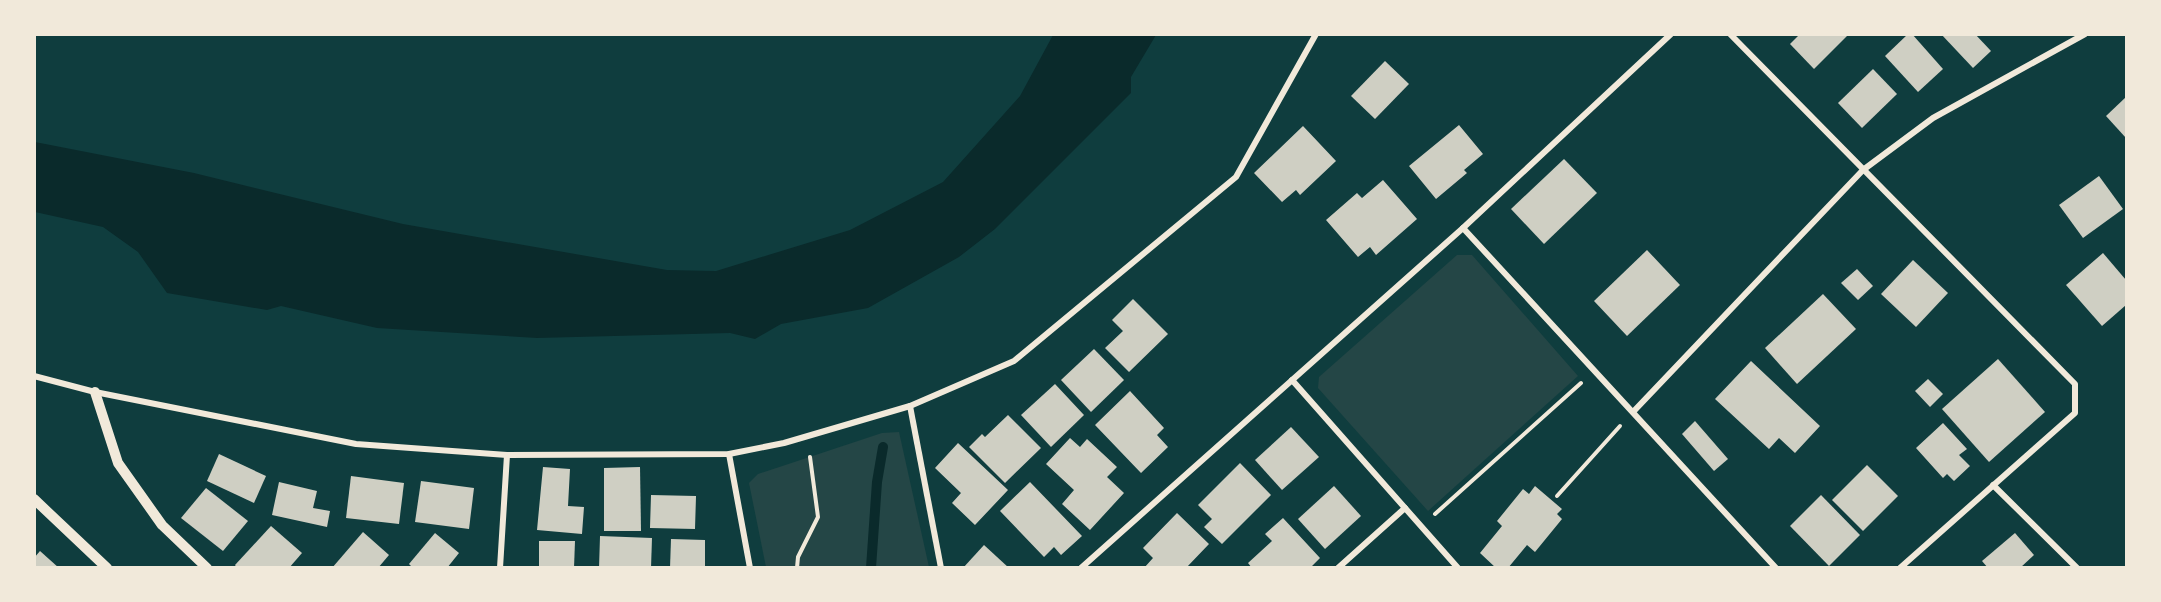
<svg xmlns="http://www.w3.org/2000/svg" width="2161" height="602" font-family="'Fira Sans Condensed',sans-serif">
  <rect width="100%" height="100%" fill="#0f3d3e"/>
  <g fill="#244646">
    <polygon points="1457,255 1472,255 1578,376 1428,511 1318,388 1319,377"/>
    <polygon points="899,432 929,567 766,567 749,483 758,474 882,433"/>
  </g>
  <polygon fill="#0a2a2b" points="1053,35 1156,35 1131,77 1131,93 995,229 959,257 868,308 781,324 755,339 730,333 537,338 377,328 281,306 267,310 167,293 138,252 103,227 35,212 35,142 194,173 403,224 667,270 716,271 850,230 943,182 1020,96"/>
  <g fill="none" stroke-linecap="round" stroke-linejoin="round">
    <polyline stroke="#0a2a2b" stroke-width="10" points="871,568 877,482 883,447"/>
  </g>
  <g fill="#cfcfc3">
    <polygon points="1800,34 1849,34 1814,69 1790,44"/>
    <polygon points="1908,34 1912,34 1943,69 1918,92 1885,56"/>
    <polygon points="1941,34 1975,34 1991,51 1973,68"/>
    <polygon points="1385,61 1409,84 1375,119 1351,96"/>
    <polygon points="1873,69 1897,94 1862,128 1838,103"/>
    <polygon points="2126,97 2126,138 2106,116"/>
    <polygon points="1459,125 1483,154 1464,170 1467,173 1436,199 1409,166"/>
    <polygon points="1303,126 1336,161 1300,195 1296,190 1282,202 1254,173"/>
    <polygon points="1564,159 1597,193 1544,244 1511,209"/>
    <polygon points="2099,176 2123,209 2083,238 2059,205"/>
    <polygon points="1383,180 1417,219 1376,255 1370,247 1358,257 1326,220 1357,193 1362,198"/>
    <polygon points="1647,250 1680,285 1627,336 1594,301"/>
    <polygon points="2103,253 2126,280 2126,305 2102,326 2066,285"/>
    <polygon points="1913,260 1948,293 1916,327 1881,294"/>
    <polygon points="1857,269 1873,286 1858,300 1841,283"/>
    <polygon points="1823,294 1856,329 1797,384 1765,348"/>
    <polygon points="1133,299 1168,334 1129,372 1105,348 1123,331 1112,320"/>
    <polygon points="1094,349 1124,380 1091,412 1061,380"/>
    <polygon points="1998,359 2045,412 1989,462 1942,409"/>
    <polygon points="1751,361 1820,426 1795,453 1779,438 1769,449 1715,399"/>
    <polygon points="1928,379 1943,394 1930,407 1915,391"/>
    <polygon points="1055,384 1084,415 1051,447 1021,415"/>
    <polygon points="1130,391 1164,428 1157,435 1168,447 1141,473 1095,425"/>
    <polygon points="1008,415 1041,448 1005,483 969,447 982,434 985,437"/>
    <polygon points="1695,421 1728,459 1714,471 1682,434"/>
    <polygon points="1943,423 1967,449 1959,455 1970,466 1954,481 1947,474 1943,478 1916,448"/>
    <polygon points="1291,427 1319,457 1282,490 1255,460"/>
    <polygon points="1070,438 1080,447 1087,439 1117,467 1107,477 1124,493 1090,530 1062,504 1074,490 1046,464"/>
    <polygon points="958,443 1008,490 975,525 952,503 961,493 935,468"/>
    <polygon points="219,454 266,476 254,503 207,481"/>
    <polygon points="1240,463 1271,495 1222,544 1204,527 1212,519 1198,505"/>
    <polygon points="1867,465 1898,496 1863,531 1832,500"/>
    <polygon points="543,467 570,469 568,506 584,507 582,534 537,530"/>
    <polygon points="640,467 641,531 604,531 604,468"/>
    <polygon points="351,476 404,483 399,524 346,518"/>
    <polygon points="421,481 474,488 469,529 415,522"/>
    <polygon points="279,482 317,491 313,508 330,511 327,527 272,515"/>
    <polygon points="1030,482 1082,536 1061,555 1054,547 1044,557 1000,511"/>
    <polygon points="1334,486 1361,516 1325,549 1298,519"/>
    <polygon points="1535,486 1562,509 1557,514 1562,519 1535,552 1527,545 1508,568 1496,568 1480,553 1502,526 1497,521 1523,489 1529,494"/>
    <polygon points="206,488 248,521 223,551 181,518"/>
    <polygon points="651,495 696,496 695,529 650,528"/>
    <polygon points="1821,495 1860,535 1829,566 1790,526"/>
    <polygon points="1177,513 1209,544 1186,568 1144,568 1153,558 1143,548"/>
    <polygon points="1283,518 1320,558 1310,568 1252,568 1248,563 1272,541 1265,534"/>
    <polygon points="271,526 302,553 289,568 237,568 235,565"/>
    <polygon points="363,532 389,555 378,568 332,568"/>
    <polygon points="435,533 459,553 447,568 413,568 409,564"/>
    <polygon points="2015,533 2034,555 2020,568 1988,568 1982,561"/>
    <polygon points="600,536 652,538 651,568 599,568"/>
    <polygon points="671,539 705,540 705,568 670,568"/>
    <polygon points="539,541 575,541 574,568 539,568"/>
    <polygon points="984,545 1009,568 963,568"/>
    <polygon points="40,551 59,568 34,568 34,558"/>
  </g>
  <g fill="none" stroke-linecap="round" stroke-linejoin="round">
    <g stroke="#f1e9da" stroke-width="4">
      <polyline points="1557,496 1620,426"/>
      <polyline points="1435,514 1581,383"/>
      <polyline points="797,568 798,557 818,517 810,457"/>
    </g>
    <g stroke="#f1e9da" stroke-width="6">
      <polyline points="1730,34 2075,384 2075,413 1900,568"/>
      <polyline points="1463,228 1776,568"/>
      <polyline points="34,376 95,392 356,444 507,455 729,454 784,443 910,406 1014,361 1236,177 1316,34"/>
      <polyline points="1292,380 1458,568"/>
      <polyline points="910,406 941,568"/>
      <polyline points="1633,412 1863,170 1933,118 2085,34"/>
      <polyline points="729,454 750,568"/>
      <polyline points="1993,485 2077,568"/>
      <polyline points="500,568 507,455"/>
      <polyline points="1081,568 1463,228 1671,34"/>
      <polyline points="1338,568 1405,508"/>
    </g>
    <g stroke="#f1e9da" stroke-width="10">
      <polyline points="95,392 118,463 162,525 207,568"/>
      <polyline points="34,499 107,568"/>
    </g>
  </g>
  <rect width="2161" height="602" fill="none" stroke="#f1e9da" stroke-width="72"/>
</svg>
